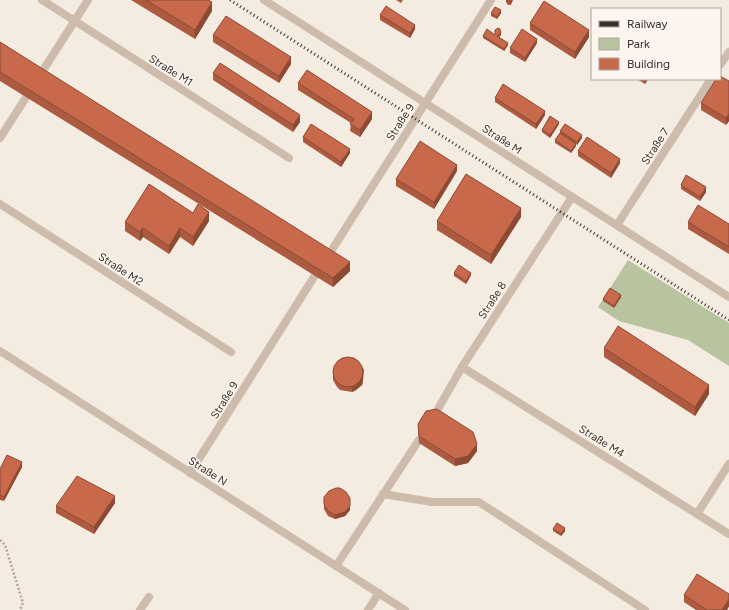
<svg xmlns="http://www.w3.org/2000/svg" width="729" height="610" font-family="Figtree,sans-serif">
  <rect width="100%" height="100%" fill="#f4ebe1"/>
  <polygon fill="#b8c4a0" points="628,260 729,323 729,366 688,340 619,321 598,307"/>
  <g fill="none" stroke-linecap="round" stroke-linejoin="round">
    <polyline stroke="#b9a596" stroke-width="2.5" stroke-dasharray="2 2" stroke-linecap="butt" points="0,540 5,545 23,603 20,610"/>
    <g stroke="#cdbbac" stroke-width="8">
      <polyline points="42,0 289,158"/>
      <polyline points="264,0 729,297"/>
      <polyline points="720,65 729,52"/>
      <polyline points="40,75 88,0"/>
      <polyline points="0,138 25,99"/>
      <polyline points="0,204 231,352"/>
      <polyline points="617,225 711,79"/>
      <polyline points="328,256 491,0"/>
      <polyline points="0,351 405,610"/>
      <polyline points="462,367 729,534"/>
      <polyline points="434,416 462,367 572,197"/>
      <polyline points="190,473 314,277"/>
      <polyline points="383,494 432,502 479,502 645,610"/>
      <polyline points="697,514 729,464"/>
      <polyline points="336,566 419,440"/>
      <polyline points="140,610 149,597"/>
      <polyline points="368,610 379,593"/>
    </g>
    <polyline stroke="#3b302b" stroke-width="3" stroke-dasharray="1 3" stroke-linecap="butt" points="230,0 729,320"/>
  </g>
  <g fill="#ac5a40">
    <polygon points="131,0 208,0 212,11 195,39"/>
    <polygon points="396,0 403,0 401,3"/>
    <polygon points="506,0 513,0 511,5 508,5 506,2"/>
    <polygon points="491,13 501,13 497,19 491,16"/>
    <polygon points="380,15 415,29 410,38 380,20"/>
    <polygon points="530,23 589,37 575,59 530,30"/>
    <polygon points="213,35 291,64 279,83 213,42"/>
    <polygon points="495,35 501,35 499,37 508,45 504,51 483,38 483,36"/>
    <polygon points="0,42 350,271 333,287 0,81"/>
    <polygon points="537,43 525,62 510,53 510,48"/>
    <polygon points="213,73 300,122 293,132 213,80"/>
    <polygon points="637,79 648,79 645,84"/>
    <polygon points="729,81 729,121 726,125 701,110 701,103"/>
    <polygon points="298,83 372,119 360,137 350,131 351,123 298,90"/>
    <polygon points="495,98 545,115 536,129 495,102"/>
    <polygon points="559,124 550,138 542,132 542,130"/>
    <polygon points="560,131 582,138 577,145 576,144 576,146 571,153 555,143 555,140 560,134"/>
    <polygon points="303,137 350,153 341,167 303,142"/>
    <polygon points="578,151 620,163 611,178 578,156"/>
    <polygon points="457,171 434,209 396,186 396,179"/>
    <polygon points="681,185 706,192 700,201 681,189"/>
    <polygon points="193,213 209,221 193,246 180,237 169,254 143,237 140,241 125,231 125,222"/>
    <polygon points="521,217 491,264 437,230 437,221"/>
    <polygon points="688,222 729,224 729,254 688,229"/>
    <polygon points="454,273 471,275 466,284 454,276"/>
    <polygon points="621,297 614,308 603,301 603,299"/>
    <polygon points="604,348 709,394 695,416 604,357"/>
    <polygon points="333,371 363,381 362,385 356,390 352,392 340,390 337,387 333,380"/>
    <polygon points="418,424 477,451 468,463 455,466 419,443 418,431"/>
    <polygon points="22,467 4,501 0,500 0,469"/>
    <polygon points="115,503 94,534 56,513 56,506"/>
    <polygon points="350,503 350,510 345,516 335,519 328,516 324,509 324,504"/>
    <polygon points="553,529 565,531 561,536 553,531"/>
    <polygon points="684,595 729,606 727,610 696,610 684,602"/>
  </g>
  <g fill="#8c4a34">
    <polygon points="212,2 212,11 195,39 195,30"/>
    <polygon points="501,10 501,13 497,19 497,17"/>
    <polygon points="415,25 415,29 410,38 410,33"/>
    <polygon points="589,30 589,37 575,59 575,52"/>
    <polygon points="501,33 501,35 497,38 497,36"/>
    <polygon points="537,39 537,43 525,62 525,58"/>
    <polygon points="508,43 508,45 504,51 504,49"/>
    <polygon points="291,57 291,64 279,83 279,76"/>
    <polygon points="645,79 648,79 645,84"/>
    <polygon points="545,111 545,115 536,129 536,124"/>
    <polygon points="372,112 372,119 360,137 360,130"/>
    <polygon points="729,114 729,121 726,125 726,118"/>
    <polygon points="300,115 300,122 293,132 293,125"/>
    <polygon points="559,122 559,124 550,138 550,135"/>
    <polygon points="582,135 582,138 577,145 577,142"/>
    <polygon points="576,144 576,146 571,153 571,151"/>
    <polygon points="350,149 350,153 341,167 341,162"/>
    <polygon points="620,159 620,163 611,178 611,173"/>
    <polygon points="457,165 457,171 434,209 434,202"/>
    <polygon points="706,187 706,192 700,201 700,197"/>
    <polygon points="521,208 521,217 491,264 491,255"/>
    <polygon points="209,212 209,221 193,246 193,237"/>
    <polygon points="143,228 143,237 140,241 140,232"/>
    <polygon points="180,228 180,237 169,254 169,246"/>
    <polygon points="350,262 350,271 333,287 333,278"/>
    <polygon points="471,273 471,275 466,284 466,281"/>
    <polygon points="621,295 621,297 614,308 614,306"/>
    <polygon points="364,368 363,381 362,385 356,390 352,392 352,387"/>
    <polygon points="709,385 709,394 695,416 695,407"/>
    <polygon points="477,444 477,451 468,463 455,466 455,459"/>
    <polygon points="22,462 22,467 4,501 4,497"/>
    <polygon points="115,496 115,503 94,534 94,527"/>
    <polygon points="350,498 350,510 345,516 335,519 335,515"/>
    <polygon points="565,528 565,531 561,536 561,534"/>
    <polygon points="729,599 729,606 727,610 722,610"/>
  </g>
  <g fill="#c8694b" stroke="#8c4a34">
    <polygon points="146,0 208,0 212,2 195,30"/>
    <polygon points="506,0 512,0 511,2 508,2"/>
    <polygon points="544,1 589,30 575,52 530,23"/>
    <polygon points="386,6 415,25 410,33 380,15"/>
    <polygon points="495,7 501,10 497,17 491,13"/>
    <polygon points="226,16 291,57 279,76 213,35"/>
    <polygon points="498,28 500,29 501,33 497,36 508,43 504,49 483,36 487,29 495,35 495,30"/>
    <polygon points="522,29 537,39 525,58 510,48"/>
    <polygon points="0,42 350,262 333,278 0,72"/>
    <polygon points="220,63 300,115 293,125 213,73"/>
    <polygon points="307,70 372,112 360,130 350,124 354,119 298,83"/>
    <polygon points="720,76 729,81 729,114 726,118 701,103 716,79 720,79"/>
    <polygon points="503,84 545,111 536,124 495,98"/>
    <polygon points="550,116 559,122 550,135 542,130"/>
    <polygon points="311,124 350,149 341,162 303,137"/>
    <polygon points="565,124 582,135 577,142 560,131"/>
    <polygon points="560,133 576,144 571,151 555,140"/>
    <polygon points="587,137 620,159 611,173 578,151"/>
    <polygon points="420,141 457,165 434,202 396,179"/>
    <polygon points="466,174 521,208 491,255 437,221"/>
    <polygon points="686,175 706,187 700,197 681,185"/>
    <polygon points="149,184 193,213 198,204 209,212 193,237 180,228 169,246 143,228 140,232 125,222"/>
    <polygon points="698,205 729,224 729,247 688,222"/>
    <polygon points="459,265 471,273 466,281 454,273"/>
    <polygon points="610,288 621,295 614,306 603,299"/>
    <polygon points="618,326 709,385 695,407 604,348"/>
    <circle cx="348" cy="372" r="15"/>
    <polygon points="437,409 473,432 477,444 468,456 455,459 419,436 418,424 426,411"/>
    <polygon points="7,455 22,462 4,497 0,495 0,469"/>
    <polygon points="77,476 115,496 94,527 56,506"/>
    <polygon points="336,488 340,488 346,492 350,498 350,506 345,512 335,515 328,511 324,504 324,497 329,491"/>
    <polygon points="557,523 565,528 561,534 553,529"/>
    <polygon points="697,574 729,594 729,599 722,610 707,610 684,595"/>
  </g>
  <g text-anchor="middle" stroke-width="3" stroke-linejoin="round" paint-order="stroke">
    <g font-size="11" fill="#3b302b" stroke="#fbf5ee">
      <text transform="translate(171 70) rotate(32)" y="4">Straße M1</text>
      <text transform="translate(400 122) rotate(-57)" y="4">Straße 9</text>
      <text transform="translate(502 139) rotate(33)" y="4">Straße M</text>
      <text transform="translate(655 146) rotate(-57)" y="4">Straße 7</text>
      <text transform="translate(121 269) rotate(33)" y="4">Straße M2</text>
      <text transform="translate(492 300) rotate(-57)" y="4">Straße 8</text>
      <text transform="translate(224 400) rotate(-58)" y="4">Straße 9</text>
      <text transform="translate(602 441) rotate(32)" y="4">Straße M4</text>
      <text transform="translate(208 471) rotate(33)" y="4">Straße N</text>
    </g>
  </g>
  <rect x="591" y="8" width="130" height="72" fill="#fbf5ee" stroke="#aea6a0"/>
  <rect x="599" y="21" width="20" height="6" fill="#3b302b" stroke="#aea6a0"/>
  <text x="627" y="28" font-size="12" fill="#3b302b">Railway</text>
  <rect x="599" y="38" width="20" height="12" fill="#b8c4a0" stroke="#aea6a0"/>
  <text x="627" y="48" font-size="12" fill="#3b302b">Park</text>
  <rect x="599" y="58" width="20" height="12" fill="#c8694b" stroke="#aea6a0"/>
  <text x="627" y="68" font-size="12" fill="#3b302b">Building</text>
</svg>
